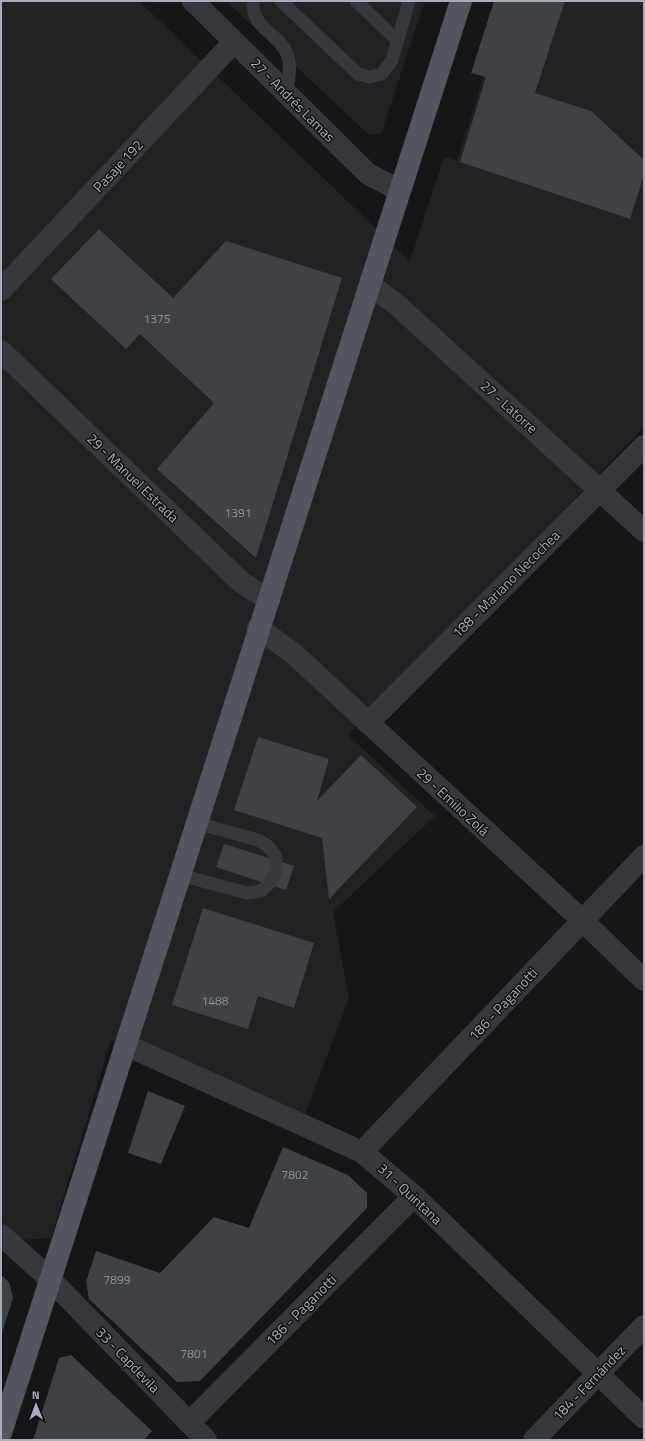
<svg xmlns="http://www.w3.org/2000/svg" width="645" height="1441" font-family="'Titillium Web',sans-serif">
  <rect width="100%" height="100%" fill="#161618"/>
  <g fill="#222225">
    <polygon points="1,1 139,1 410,261 444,157 457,161 507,1 644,1 644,427 348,735 435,816 333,912 349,998 302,1122 111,1040 51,1238 21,1240 1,1221"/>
    <polygon points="226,1 425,1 381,134 368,134"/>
  </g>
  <g fill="#404145">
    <polygon points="494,1 565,1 535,93 591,111 644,160 644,175 630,219 460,162 486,77 471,73"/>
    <polygon points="99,229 173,298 226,241 342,278 256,558 157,469 214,403 140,334 126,349 51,279"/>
    <polygon points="258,737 329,759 317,801 361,755 417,807 329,899 322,838 234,810"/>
    <polygon points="224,844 294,866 286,890 216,867"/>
    <polygon points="203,908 314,943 294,1008 258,996 248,1029 172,1005"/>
    <polygon points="148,1091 185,1106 161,1164 128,1153"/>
    <polygon points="283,1147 348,1175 367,1193 367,1208 200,1381 177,1382 89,1299 86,1282 96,1251 160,1273 214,1217 249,1228"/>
    <polygon points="1,1275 9,1282 13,1298 1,1336"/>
    <polygon points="71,1355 152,1431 144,1440 33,1440 59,1358"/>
  </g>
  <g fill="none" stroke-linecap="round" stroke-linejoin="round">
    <g stroke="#37383d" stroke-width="13">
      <path d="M 253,1 C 252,30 278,32 287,54 C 292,66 288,82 287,95"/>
      <polyline points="281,1 358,74 370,77 382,74 392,60 409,1"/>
      <polyline points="356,1 397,40"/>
      <polyline points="180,875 247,893 261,891 271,882 276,870 276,857 269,847 258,840 196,823"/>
    </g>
    <g stroke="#37383d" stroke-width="22">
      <polyline points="193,1 368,174 399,190"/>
      <polyline points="371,286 396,304 644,531"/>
      <polyline points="1,290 234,42"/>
      <polyline points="1,351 241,582 269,600"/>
      <polyline points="258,628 294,654 582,920 644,980"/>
      <polyline points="368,723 644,446"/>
      <polyline points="126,1045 362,1152 414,1196 644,1418"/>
      <polyline points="362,1152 644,856"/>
      <polyline points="1,1235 50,1279 206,1440"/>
      <polyline points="189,1423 414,1196"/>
      <polyline points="534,1440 644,1326"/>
    </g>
    <polyline stroke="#53565d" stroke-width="22" points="1,1433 461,1"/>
  </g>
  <g text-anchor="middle" stroke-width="3" stroke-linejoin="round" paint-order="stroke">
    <g font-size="12" fill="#8d939c">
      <text x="157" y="323">1375</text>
      <text x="238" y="517">1391</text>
      <text x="215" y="1005">1488</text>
      <text x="295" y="1179">7802</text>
      <text x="117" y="1284">7899</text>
      <text x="194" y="1358">7801</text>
    </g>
    <g font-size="14" fill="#a7aeb9" stroke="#111113">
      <text transform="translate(293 100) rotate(45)" y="5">27 - Andrés Lamas</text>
      <text transform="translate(118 166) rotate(-47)" y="5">Pasaje 192</text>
      <text transform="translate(509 407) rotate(42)" y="5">27 - Latorre</text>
      <text transform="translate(133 478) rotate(44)" y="5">29 - Manuel Estrada</text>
      <text transform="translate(506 584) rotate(-45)" y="5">188 - Mariano Necochea</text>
      <text transform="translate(453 802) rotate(43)" y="5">29 - Emilio Zolá</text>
      <text transform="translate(503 1004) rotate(-47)" y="5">186 - Paganotti</text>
      <text transform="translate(410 1194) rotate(43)" y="5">31 - Quintana</text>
      <text transform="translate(301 1310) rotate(-45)" y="5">186 - Paganotti</text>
      <text transform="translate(128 1360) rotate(46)" y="5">33 - Capdevila</text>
      <text transform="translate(589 1383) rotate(-46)" y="5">184 - Fernández</text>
    </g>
  </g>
  <rect width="645" height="1441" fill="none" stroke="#a7aeb9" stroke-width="4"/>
  <g transform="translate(36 1405) rotate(359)" stroke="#111113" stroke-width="3" paint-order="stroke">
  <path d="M0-3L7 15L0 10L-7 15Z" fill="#a7aeb9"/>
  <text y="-6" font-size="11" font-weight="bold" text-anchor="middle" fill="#a7aeb9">N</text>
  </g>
</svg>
